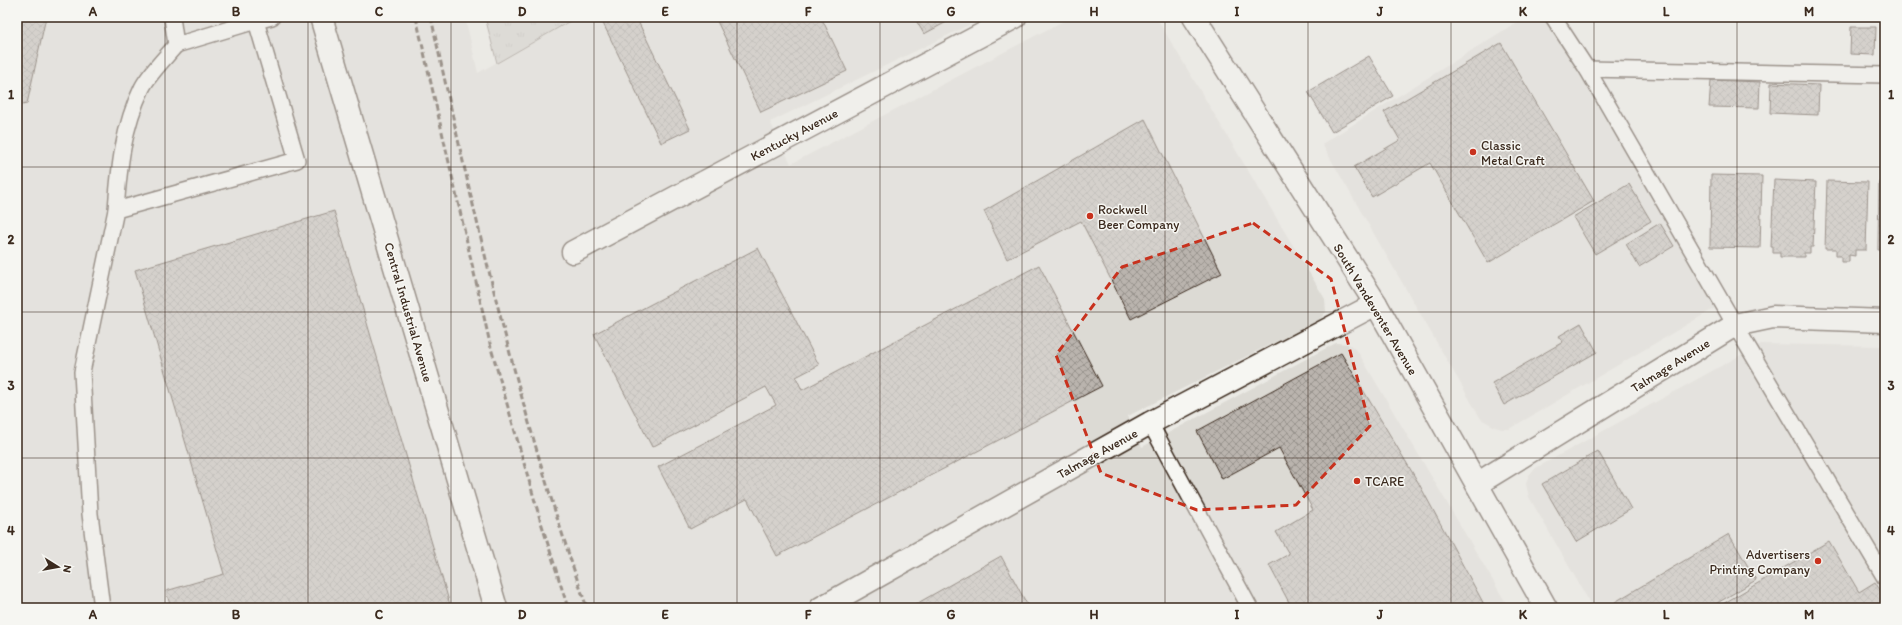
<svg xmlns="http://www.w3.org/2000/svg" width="1902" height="625" font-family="Itim,sans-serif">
  <defs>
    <pattern id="grass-tufts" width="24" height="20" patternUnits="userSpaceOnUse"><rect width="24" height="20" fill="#cdcac4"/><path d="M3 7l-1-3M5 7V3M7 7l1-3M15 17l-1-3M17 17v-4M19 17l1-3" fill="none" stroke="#b1aea8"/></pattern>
    <pattern id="building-cross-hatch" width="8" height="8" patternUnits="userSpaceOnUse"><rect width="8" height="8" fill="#bab4ae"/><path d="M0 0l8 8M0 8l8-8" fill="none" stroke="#98938d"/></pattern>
  </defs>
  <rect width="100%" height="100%" fill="#ebeae5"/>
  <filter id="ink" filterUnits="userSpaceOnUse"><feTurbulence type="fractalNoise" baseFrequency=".025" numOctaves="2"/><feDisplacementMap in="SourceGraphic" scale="8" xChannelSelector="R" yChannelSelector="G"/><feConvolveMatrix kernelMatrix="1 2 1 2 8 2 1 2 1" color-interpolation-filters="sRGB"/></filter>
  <g filter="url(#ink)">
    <g fill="#dcdad4">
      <polygon points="17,17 465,17 478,73 577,17 985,17 770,122 791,164 1071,17 1156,17 1325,299 1326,312 1319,320 1128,416 1142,447 1336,343 1349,344 1358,352 1509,608 17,608"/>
      <polygon points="1525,17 1549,17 1715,308 1509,429 1502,429 1495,427 1481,419 1322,144"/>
      <polygon points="1761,344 1885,346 1885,608 1593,608 1529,497 1526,484 1529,475 1536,468"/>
    </g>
    <polygon fill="url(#grass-tufts)" stroke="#847a71" points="485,17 577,17 497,63"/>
    <g fill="url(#building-cross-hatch)" stroke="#3b2a1e">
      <polygon points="17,17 46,17 27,104 17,106"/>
      <polygon points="600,17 636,17 690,129 661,143"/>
      <polygon points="715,17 821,17 847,71 761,112"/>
      <polygon points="914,17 956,17 924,34"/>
      <polygon points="1851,27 1876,27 1875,55 1850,54"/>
      <polygon points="1501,43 1594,201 1488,263 1430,163 1372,197 1354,167 1400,140 1384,112"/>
      <polygon points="1369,56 1393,96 1332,132 1308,92"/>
      <polygon points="1711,80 1760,82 1759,108 1709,107"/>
      <polygon points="1771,83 1819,85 1818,115 1770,113"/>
      <polygon points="1145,119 1222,273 1131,319 1081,221 1007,259 984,211"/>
      <polygon points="1711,175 1762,176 1760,248 1710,247"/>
      <polygon points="1774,180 1816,182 1813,247 1810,247 1810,253 1804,253 1804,257 1780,257 1780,253 1773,253 1773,247 1771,247"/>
      <polygon points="1827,181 1868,182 1866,250 1855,250 1855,256 1849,255 1849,262 1841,262 1841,256 1836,256 1836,249 1825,249"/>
      <polygon points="1879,181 1885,181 1885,250 1878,250"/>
      <polygon points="1629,184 1651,221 1595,254 1573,217"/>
      <polygon points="334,211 451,608 171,608 166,591 224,574 135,270"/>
      <polygon points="1660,223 1674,246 1639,267 1626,244"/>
      <polygon points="758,248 819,365 796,377 802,390 1039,265 1102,386 777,556 747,499 690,529 658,467 776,405 766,387 652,447 594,334"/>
      <polygon points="1581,323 1597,352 1504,405 1492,383 1563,342 1559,336"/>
      <polygon points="1341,353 1418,482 1486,608 1292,608 1269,565 1289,554 1276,532 1313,510 1279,448 1222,479 1197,431"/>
      <polygon points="1598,451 1631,509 1576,542 1542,484"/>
      <polygon points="1729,534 1756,580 1709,608 1618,608 1615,602"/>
      <polygon points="1829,541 1859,592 1875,582 1885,598 1885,608 1716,608"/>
      <polygon points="1001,556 1029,608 909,608"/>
    </g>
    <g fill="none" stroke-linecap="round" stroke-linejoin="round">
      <defs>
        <g id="lane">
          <polyline points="172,17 176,45 256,21"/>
          <polyline points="1553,17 1587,69 1735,325 1885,578"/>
          <polyline points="1587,69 1885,75"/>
          <path d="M 116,210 C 119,168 123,127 142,88 C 148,75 166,57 176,45"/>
          <polyline points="1150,423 1250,608"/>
          <polyline points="102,608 90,514 82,372 116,210 297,160 256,21 272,17"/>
        </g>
        <g id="street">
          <polyline points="321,17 496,608"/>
          <polyline points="573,252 1015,17"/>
          <polyline points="1477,484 1735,325 1773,317 1885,321"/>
          <polyline points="821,608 1150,423 1376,304"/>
        </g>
        <polyline id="secondary" points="1194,17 1376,304 1546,608"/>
      </defs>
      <use href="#lane" stroke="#3b2a1e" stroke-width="18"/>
      <use href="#street" stroke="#3b2a1e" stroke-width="25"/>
      <use href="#secondary" stroke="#3b2a1e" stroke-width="25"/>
      <use href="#lane" stroke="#f6f6f2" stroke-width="15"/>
      <use href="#street" stroke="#f6f6f2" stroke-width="22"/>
      <use href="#secondary" stroke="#f6f6f2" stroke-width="22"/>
      <g stroke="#3b2a1e" stroke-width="3" stroke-dasharray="6 3" stroke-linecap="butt">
        <polyline points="416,17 491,348 540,519 568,608"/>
        <path d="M 431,17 C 474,216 520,416 587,608"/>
      </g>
    </g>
  </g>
  <path d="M0 0H1902V625H0ZM 1253,223 L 1331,279 L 1370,426 L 1296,505 L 1197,510 L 1101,473 L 1056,355 L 1122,267 Z" fill="#ebeae5" fill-opacity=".55" fill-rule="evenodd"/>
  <path fill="none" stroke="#c8321e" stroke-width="3" stroke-dasharray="8 5" stroke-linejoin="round" d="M 1253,223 L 1331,279 L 1370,426 L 1296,505 L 1197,510 L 1101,473 L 1056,355 L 1122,267 Z"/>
  <path fill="none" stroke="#3b2a1e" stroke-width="1" stroke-opacity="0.55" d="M 165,17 L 165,608M 308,17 L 308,608M 451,17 L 451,608M 594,17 L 594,608M 737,17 L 737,608M 880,17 L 880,608M 1022,17 L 1022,608M 1165,17 L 1165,608M 1308,17 L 1308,608M 1451,17 L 1451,608M 1594,17 L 1594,608M 1737,17 L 1737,608M 17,167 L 1885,167M 17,312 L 1885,312M 17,458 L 1885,458"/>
  <g fill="#c8321e" stroke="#f6f6f2" stroke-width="1.5">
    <circle cx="1473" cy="152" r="4"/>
    <circle cx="1090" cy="216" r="4"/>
    <circle cx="1357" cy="481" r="4"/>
    <circle cx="1818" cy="561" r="4"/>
  </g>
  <g text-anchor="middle" stroke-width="3" stroke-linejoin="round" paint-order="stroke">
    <g font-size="13" fill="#3b2a1e" stroke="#f6f6f2">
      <text transform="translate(794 134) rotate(-28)" y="5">Kentucky Avenue</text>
      <text transform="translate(1376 309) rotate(59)" y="5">South Vandeventer Avenue</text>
      <text transform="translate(409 312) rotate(74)" y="5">Central Industrial Avenue</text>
      <text transform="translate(1670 365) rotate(-32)" y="5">Talmage Avenue</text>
      <text transform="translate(1097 453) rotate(-29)" y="5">Talmage Avenue</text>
    </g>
    <g font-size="13" fill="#3b2a1e" stroke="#f6f6f2" text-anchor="start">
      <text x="1481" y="150">Classic<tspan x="1481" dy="15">Metal Craft</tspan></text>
      <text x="1098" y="214">Rockwell<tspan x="1098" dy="15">Beer Company</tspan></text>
      <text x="1365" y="486">TCARE</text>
      <text x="1810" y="559" text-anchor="end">Advertisers<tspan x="1810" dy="15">Printing Company</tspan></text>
    </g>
  </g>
  <rect width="1902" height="625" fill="none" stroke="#f6f6f2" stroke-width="44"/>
  <g transform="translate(58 567) rotate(101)" stroke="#f6f6f2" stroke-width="3" paint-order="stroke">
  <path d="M0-3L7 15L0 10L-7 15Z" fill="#3b2a1e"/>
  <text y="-6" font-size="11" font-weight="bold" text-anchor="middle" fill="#3b2a1e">N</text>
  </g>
  <rect x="22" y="22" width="1858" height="581" fill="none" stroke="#3b2a1e" stroke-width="1.5"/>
  <g font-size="13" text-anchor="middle" font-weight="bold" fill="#3b2a1e">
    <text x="93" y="16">A</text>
    <text x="236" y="16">B</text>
    <text x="379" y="16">C</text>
    <text x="522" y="16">D</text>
    <text x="665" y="16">E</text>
    <text x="808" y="16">F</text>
    <text x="951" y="16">G</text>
    <text x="1094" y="16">H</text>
    <text x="1237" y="16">I</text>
    <text x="1380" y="16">J</text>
    <text x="1523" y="16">K</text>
    <text x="1666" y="16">L</text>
    <text x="1809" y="16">M</text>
    <text x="11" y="99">1</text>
    <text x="1891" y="99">1</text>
    <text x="11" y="244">2</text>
    <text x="1891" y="244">2</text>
    <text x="11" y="390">3</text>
    <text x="1891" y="390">3</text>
    <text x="11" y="535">4</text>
    <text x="1891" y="535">4</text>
    <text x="93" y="619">A</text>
    <text x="236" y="619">B</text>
    <text x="379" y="619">C</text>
    <text x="522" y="619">D</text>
    <text x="665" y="619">E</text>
    <text x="808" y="619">F</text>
    <text x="951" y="619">G</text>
    <text x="1094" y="619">H</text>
    <text x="1237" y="619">I</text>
    <text x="1380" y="619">J</text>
    <text x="1523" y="619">K</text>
    <text x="1666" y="619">L</text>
    <text x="1809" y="619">M</text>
  </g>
</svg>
